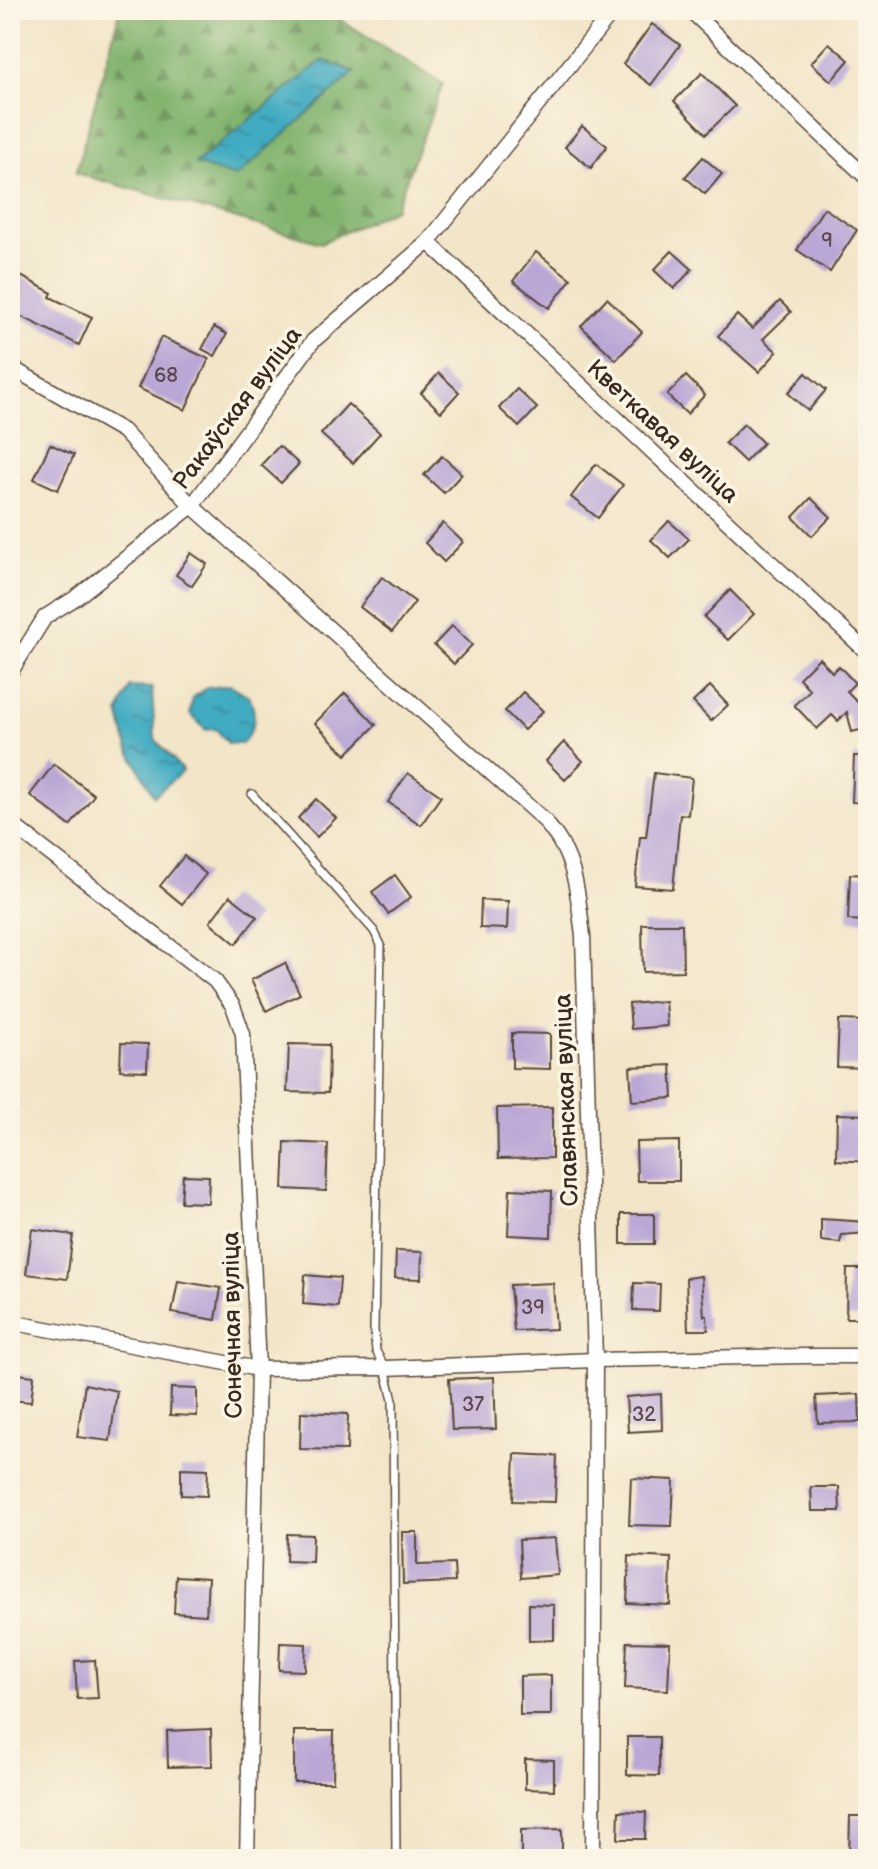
<svg xmlns="http://www.w3.org/2000/svg" width="878" height="1869" font-family="'Balsamiq Sans',sans-serif">
  <defs>
    <pattern id="forest-firs" width="22" height="20" patternUnits="userSpaceOnUse" patternTransform="scale(2)"><rect width="22" height="20" fill="#82b46e"/><path d="M5 1l3.5 6h-7zM16 11l3.5 6h-7z" fill="#6c935a"/></pattern>
    <pattern id="water-ripples" width="26" height="14" patternUnits="userSpaceOnUse" patternTransform="scale(2)"><rect width="26" height="14" fill="#41abc1"/><path d="M2 4q2-2 4 0t4 0M15 11q2-2 4 0t4 0" fill="none" stroke="#388b9c"/></pattern>
  </defs>
  <rect width="100%" height="100%" fill="#fcf5e5"/>
  <filter id="ink" filterUnits="userSpaceOnUse"><feTurbulence type="fractalNoise" baseFrequency=".0125" numOctaves="2"/><feDisplacementMap in="SourceGraphic" scale="16" xChannelSelector="R" yChannelSelector="G"/><feConvolveMatrix kernelMatrix="1 2 1 2 8 2 1 2 1" color-interpolation-filters="sRGB"/></filter>
  <filter id="wash" filterUnits="userSpaceOnUse"><feTurbulence type="fractalNoise" baseFrequency=".006" numOctaves="4" result="noise"/><feDisplacementMap in="SourceGraphic" scale="32" xChannelSelector="R" yChannelSelector="G"/><feGaussianBlur stdDeviation="1.8" result="paint"/><feColorMatrix in="noise" values="0 0 0 0 0 0 0 0 0 0 0 0 0 0 0 0 0 1.4 0 .05"/><feComposite in="paint" operator="in"/></filter>
  <g filter="url(#wash)">
    <rect width="100%" height="100%" fill="#f2e5c8"/>
    <polygon fill="url(#forest-firs)" stroke="#5e6f46" stroke-width="2" points="120,10 325,10 443,84 395,209 321,243 76,173"/>
    <g fill="url(#water-ripples)" stroke="#3e6a70" stroke-width="2">
      <polygon points="323,60 355,72 236,177 195,164"/>
      <path d="M 231,685 L 250,697 C 257,717 255,727 242,744 L 228,743 L 216,729 L 206,730 L 190,714 L 193,697 L 207,688 Z"/>
      <polygon points="130,687 152,688 155,739 183,771 154,796 128,748 119,712"/>
    </g>
    <g id="blocks">
      <g fill="#bba7d6">
        <polygon points="652,24 680,45 651,85 623,64"/>
        <polygon points="829,43 849,60 831,81 811,63"/>
        <polygon points="702,73 735,106 706,134 674,101"/>
        <polygon points="582,126 607,146 591,168 565,147"/>
        <polygon points="703,157 722,174 705,194 685,177"/>
        <polygon points="824,208 857,230 830,272 797,250"/>
        <polygon points="672,251 692,269 674,289 654,270"/>
        <polygon points="536,252 571,279 549,308 513,281"/>
        <polygon points="10,270 52,293 50,297 92,317 79,345 10,311"/>
        <polygon points="607,298 642,332 616,360 581,326"/>
        <polygon points="780,301 791,312 763,339 777,352 759,372 718,336 737,315 752,329"/>
        <polygon points="214,327 227,334 215,356 202,349"/>
        <polygon points="161,337 209,359 185,410 138,388"/>
        <polygon points="439,373 459,392 441,412 421,393"/>
        <polygon points="806,373 826,390 808,411 788,393"/>
        <polygon points="686,376 705,395 687,414 667,395"/>
        <polygon points="517,389 537,408 519,427 499,408"/>
        <polygon points="348,404 380,433 353,463 321,434"/>
        <polygon points="744,424 763,443 745,462 725,443"/>
        <polygon points="50,444 74,455 58,490 34,479"/>
        <polygon points="279,446 299,464 281,483 261,465"/>
        <polygon points="442,456 462,474 444,493 424,475"/>
        <polygon points="596,464 623,485 598,518 571,497"/>
        <polygon points="811,498 831,517 812,536 793,517"/>
        <polygon points="669,521 689,539 670,558 651,540"/>
        <polygon points="443,523 463,542 444,562 425,543"/>
        <polygon points="191,553 207,564 192,586 176,575"/>
        <polygon points="382,577 415,602 392,632 360,607"/>
        <polygon points="730,590 754,614 728,640 704,617"/>
        <polygon points="452,626 472,645 454,664 434,645"/>
        <polygon points="819,658 832,672 839,666 855,683 847,691 868,713 868,728 852,732 847,712 838,721 832,715 817,729 794,705 810,690 799,678"/>
        <polygon points="710,686 728,705 711,721 693,702"/>
        <polygon points="523,692 543,711 524,730 505,711"/>
        <polygon points="345,693 376,725 346,755 315,723"/>
        <polygon points="564,742 583,761 565,780 546,761"/>
        <polygon points="854,756 868,756 868,803 852,802"/>
        <polygon points="54,764 94,795 70,826 30,795"/>
        <polygon points="408,773 441,796 421,825 388,802"/>
        <polygon points="654,773 692,778 688,815 680,814 673,889 635,886 640,837 646,837"/>
        <polygon points="316,799 336,818 317,837 298,818"/>
        <polygon points="184,856 206,874 182,904 160,886"/>
        <polygon points="850,874 868,875 868,921 848,920"/>
        <polygon points="395,875 411,897 388,914 372,892"/>
        <polygon points="230,896 257,917 236,944 210,922"/>
        <polygon points="481,900 508,901 507,929 480,928"/>
        <polygon points="642,924 682,924 683,971 643,972"/>
        <polygon points="285,963 300,994 266,1011 251,980"/>
        <polygon points="665,1001 667,1026 631,1029 629,1004"/>
        <polygon points="839,1020 868,1021 868,1068 837,1067"/>
        <polygon points="512,1033 550,1034 550,1069 512,1068"/>
        <polygon points="121,1043 148,1044 147,1071 120,1070"/>
        <polygon points="289,1044 329,1045 328,1093 287,1092"/>
        <polygon points="671,1065 673,1098 632,1101 630,1067"/>
        <polygon points="552,1107 552,1158 498,1159 497,1108"/>
        <polygon points="837,1114 868,1115 868,1162 836,1160"/>
        <polygon points="679,1141 679,1181 637,1181 636,1142"/>
        <polygon points="285,1142 328,1144 326,1191 283,1189"/>
        <polygon points="183,1175 209,1176 208,1203 181,1202"/>
        <polygon points="510,1189 552,1191 551,1237 508,1235"/>
        <rect x="621" y="1214" width="33" height="30"/>
        <polygon points="821,1219 868,1222 868,1233 842,1235 840,1243 821,1241"/>
        <polygon points="32,1229 73,1235 67,1279 26,1274"/>
        <polygon points="396,1251 422,1252 421,1279 395,1278"/>
        <polygon points="847,1269 868,1269 868,1318 846,1318"/>
        <polygon points="305,1275 340,1278 338,1307 303,1304"/>
        <polygon points="701,1276 704,1316 707,1316 708,1330 688,1330 686,1278"/>
        <polygon points="178,1281 221,1288 216,1320 172,1313"/>
        <polygon points="553,1283 556,1329 514,1331 510,1285"/>
        <polygon points="634,1283 660,1284 659,1311 633,1310"/>
        <polygon points="10,1373 34,1376 31,1402 10,1400"/>
        <polygon points="494,1377 496,1429 452,1430 449,1379"/>
        <polygon points="85,1384 117,1391 110,1441 77,1437"/>
        <polygon points="171,1388 197,1389 197,1416 170,1415"/>
        <polygon points="661,1394 662,1430 628,1432 626,1397"/>
        <polygon points="859,1394 860,1422 818,1423 816,1396"/>
        <polygon points="301,1412 348,1414 347,1450 300,1449"/>
        <polygon points="515,1454 557,1456 555,1502 513,1501"/>
        <polygon points="181,1468 208,1469 207,1496 181,1495"/>
        <polygon points="631,1478 674,1480 672,1526 629,1525"/>
        <polygon points="811,1487 839,1487 840,1511 812,1511"/>
        <polygon points="402,1532 417,1532 417,1565 454,1564 455,1582 403,1584"/>
        <polygon points="287,1534 313,1535 312,1562 286,1561"/>
        <polygon points="555,1538 558,1575 521,1578 519,1540"/>
        <polygon points="629,1556 671,1558 670,1605 627,1603"/>
        <polygon points="176,1576 208,1578 206,1615 174,1613"/>
        <polygon points="529,1604 554,1605 554,1640 529,1641"/>
        <polygon points="627,1642 670,1643 668,1690 625,1688"/>
        <polygon points="280,1643 306,1644 305,1671 279,1670"/>
        <polygon points="95,1660 98,1698 77,1699 75,1661"/>
        <polygon points="551,1675 551,1715 520,1715 520,1676"/>
        <polygon points="211,1729 212,1766 168,1767 167,1731"/>
        <polygon points="294,1731 334,1731 333,1782 294,1782"/>
        <polygon points="627,1737 659,1737 659,1776 627,1775"/>
        <polygon points="525,1759 554,1760 554,1790 525,1789"/>
        <polygon points="619,1811 646,1812 645,1839 618,1839"/>
        <polygon points="850,1816 868,1816 868,1859 849,1859"/>
        <polygon points="562,1829 562,1859 521,1859 521,1830"/>
      </g>
    </g>
  </g>
  <g filter="url(#ink)">
    <use href="#blocks" fill-opacity="0" stroke="#564638" stroke-width="2"/>
    <g fill="none" stroke-linecap="round" stroke-linejoin="round">
      <defs>
        <polyline id="lane" points="252,794 374,931 381,945 374,1330 376,1351 385,1368 393,1400 396,1859"/>
        <g id="street">
          <polyline points="690,10 868,179"/>
          <polyline points="428,242 868,653"/>
          <path d="M 10,367 L 123,431 L 192,506 L 545,821 C 550,828 556,835 560,842 C 577,870 579,905 583,936 L 595,1360 L 593,1859"/>
          <polyline points="10,673 45,617 77,597 192,506 313,341 428,242 614,10"/>
          <polyline points="10,823 215,981 233,1006 243,1034 258,1369 247,1859"/>
          <polyline points="10,1322 258,1369 385,1368 595,1360 804,1356 868,1356"/>
        </g>
      </defs>
      <use href="#lane" stroke="#564638" stroke-width="10"/>
      <use href="#street" stroke="#564638" stroke-width="17"/>
      <use href="#lane" stroke="#fff" stroke-width="7"/>
      <use href="#street" stroke="#fff" stroke-width="14"/>
    </g>
  </g>
  <g text-anchor="middle" stroke-width="7" stroke-linejoin="round" paint-order="stroke">
    <g font-size="20" fill="#5b494c">
      <text x="827" y="247">9</text>
      <text x="166" y="382">68</text>
      <text x="533" y="1314">39</text>
      <text x="473" y="1411">37</text>
      <text x="644" y="1421">32</text>
    </g>
    <g font-size="24" fill="#3b2a1e" stroke="#fcf5e5">
      <text transform="translate(237 408) rotate(-53)" y="8">Ракаўская вуліца</text>
      <text transform="translate(663 431) rotate(43)" y="8">Кветкавая вуліца</text>
      <text transform="translate(566 1100) rotate(-92)" y="8">Славянская вуліца</text>
      <text transform="translate(232 1325) rotate(-91)" y="8">Сонечная вуліца</text>
    </g>
  </g>
  <rect width="878" height="1869" fill="none" stroke="#fcf5e5" stroke-width="40"/>
</svg>
